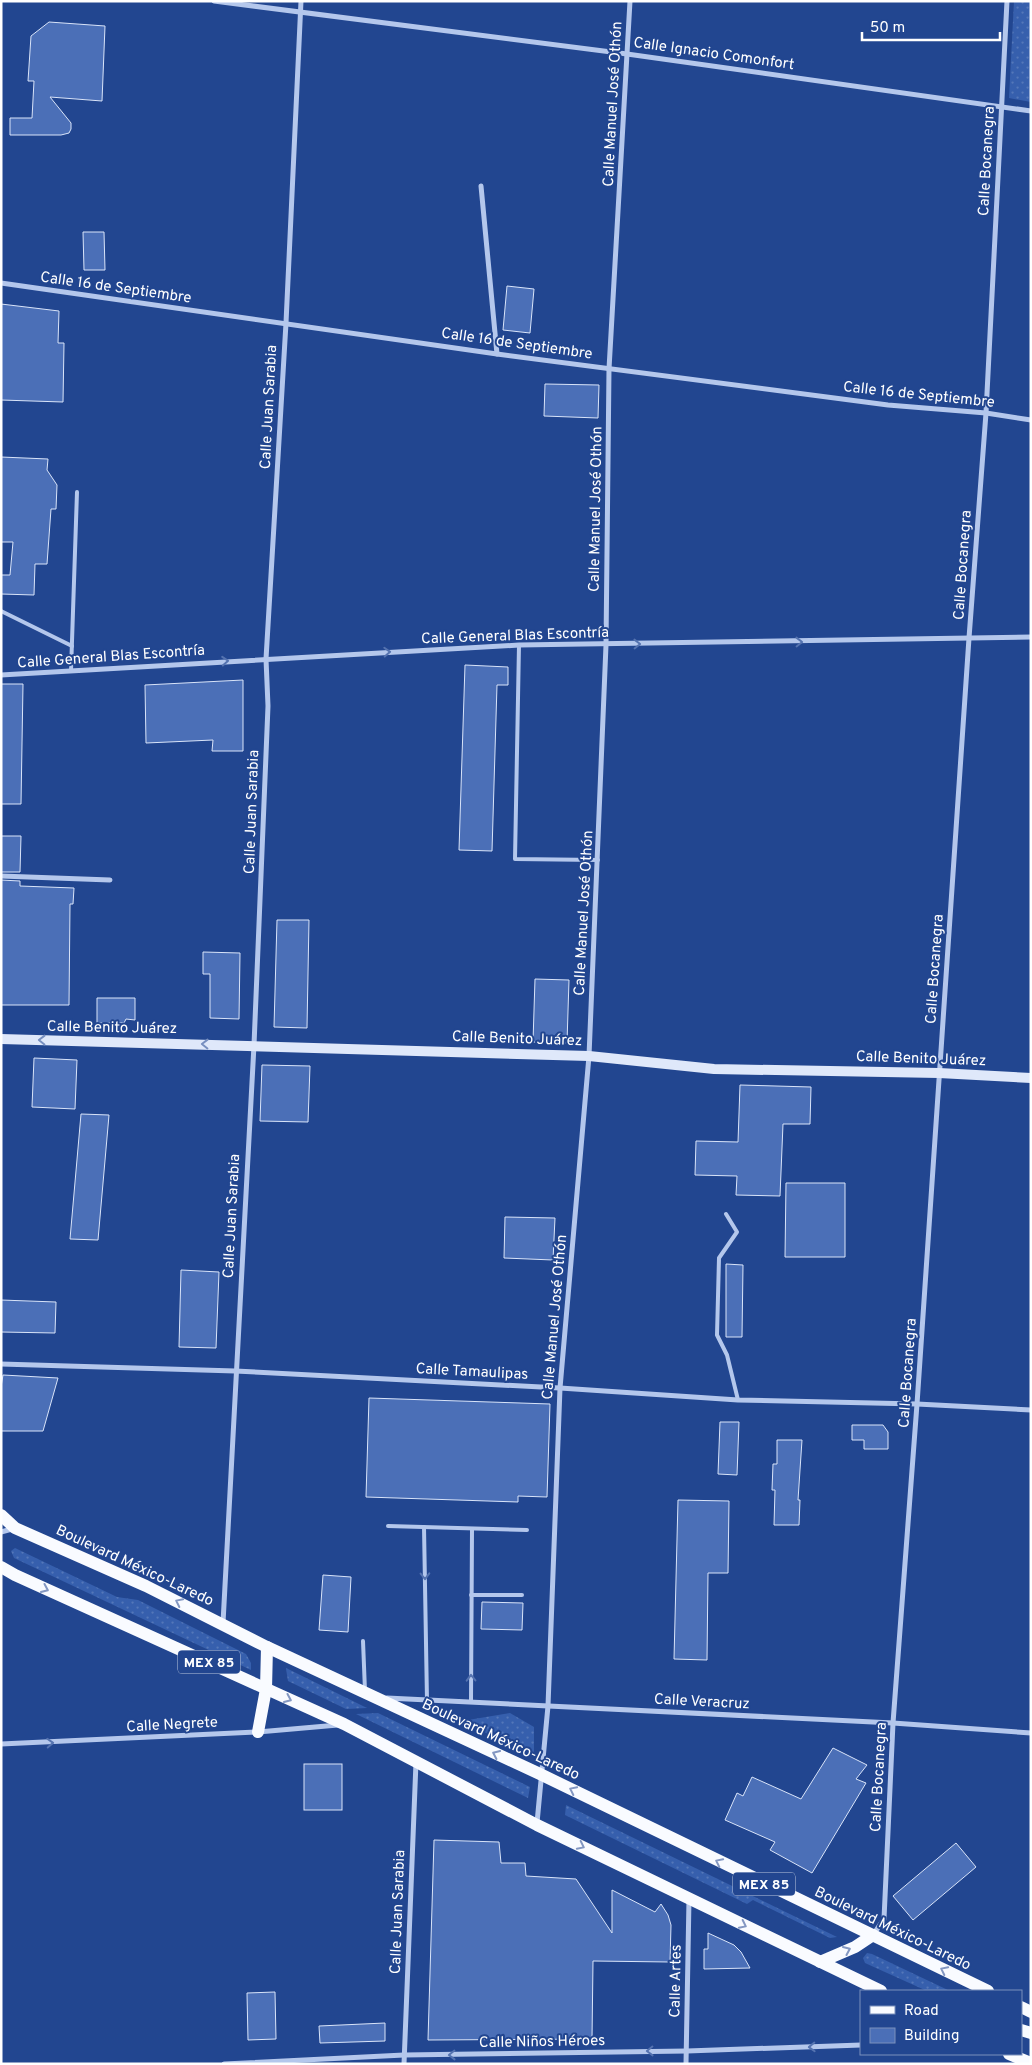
<svg xmlns="http://www.w3.org/2000/svg" width="1032" height="2065" font-family="Overpass,sans-serif">
  <defs>
    <pattern id="grass-dots" width="8" height="8" patternUnits="userSpaceOnUse" patternTransform="scale(1.25)"><rect width="8" height="8" fill="#365fad"/><path d="M2 2h.1M6 6h.1" fill="none" stroke="#5477b9" stroke-width="1.8" stroke-linecap="round"/></pattern>
  </defs>
  <rect width="100%" height="100%" fill="#224690"/>
  <g fill="url(#grass-dots)">
    <polygon points="1014,1 1031,1 1031,102 1009,98"/>
    <polygon points="15,1548 117,1597 138,1600 246,1654 251,1663 251,1670 14,1558 11,1551"/>
    <polygon points="286,1669 286,1668 367,1708 346,1709 288,1681"/>
    <polygon points="378,1713 530,1787 528,1798 356,1714"/>
    <polygon points="510,1713 534,1727 534,1756 467,1724 468,1720"/>
    <polygon points="566,1805 837,1937 830,1938 753,1900 747,1904 565,1815"/>
    <polygon points="867,1953 872,1954 950,1991 927,1991 865,1963 863,1958"/>
  </g>
  <g fill="#4b6fb7" stroke="#d9e4f9">
    <polygon points="49,22 105,26 102,101 50,97 71,123 71,129 69,133 61,135 10,135 10,118 32,118 34,81 28,81 31,36"/>
    <polygon points="83,232 104,232 105,270 84,270"/>
    <polygon points="507,286 534,289 530,333 503,330"/>
    <polygon points="1,304 59,311 58,343 64,343 63,402 1,400"/>
    <polygon points="545,384 599,385 598,418 544,416"/>
    <polygon points="1,457 48,459 47,470 57,485 56,509 51,509 47,564 35,564 34,595 1,594 1,575 10,575 13,542 1,542"/>
    <polygon points="465,665 508,667 508,685 497,685 492,851 459,850"/>
    <polygon points="243,680 243,751 212,751 213,740 146,743 145,685"/>
    <polygon points="1,684 23,684 21,804 1,804"/>
    <polygon points="1,836 21,836 20,872 1,872"/>
    <polygon points="1,880 20,881 20,886 74,888 73,904 70,904 69,1005 1,1005"/>
    <polygon points="277,920 309,920 307,1028 274,1027"/>
    <polygon points="203,952 240,953 239,1019 210,1018 210,974 203,974"/>
    <polygon points="535,979 569,980 567,1043 533,1042"/>
    <polygon points="97,998 135,998 135,1020 126,1019 124,1023 97,1023"/>
    <polygon points="34,1058 77,1060 75,1109 32,1107"/>
    <polygon points="262,1065 310,1066 308,1122 260,1121"/>
    <polygon points="740,1085 811,1087 810,1124 783,1124 780,1196 736,1195 737,1176 695,1175 696,1141 738,1142"/>
    <polygon points="81,1114 109,1115 98,1240 70,1239"/>
    <polygon points="786,1183 845,1183 845,1257 785,1257"/>
    <polygon points="505,1217 555,1218 553,1260 504,1258"/>
    <polygon points="726,1264 743,1265 742,1337 726,1337"/>
    <polygon points="181,1270 219,1272 216,1348 179,1347"/>
    <polygon points="1,1300 56,1302 55,1333 1,1332"/>
    <polygon points="3,1375 58,1378 43,1431 1,1431 1,1387"/>
    <polygon points="369,1398 550,1404 547,1497 518,1496 518,1502 366,1497"/>
    <polygon points="720,1422 739,1422 737,1475 718,1474"/>
    <polygon points="852,1425 883,1425 888,1432 888,1449 864,1449 864,1440 852,1440"/>
    <polygon points="777,1440 802,1440 798,1500 800,1500 799,1525 774,1525 775,1490 772,1490 773,1464 777,1464"/>
    <polygon points="678,1500 729,1501 728,1573 708,1573 707,1660 674,1659"/>
    <polygon points="323,1575 351,1577 348,1632 319,1630"/>
    <polygon points="482,1602 523,1603 522,1630 481,1629"/>
    <polygon points="833,1748 867,1765 856,1779 866,1783 812,1873 770,1850 775,1842 725,1820 737,1793 743,1796 752,1777 801,1799"/>
    <rect x="304" y="1764" width="38" height="46"/>
    <polygon points="434,1840 499,1842 501,1863 525,1863 526,1876 576,1879 612,1933 612,1890 655,1912 661,1904 668,1915 671,1925 670,1962 593,1961 592,2039 428,2040"/>
    <polygon points="956,1843 976,1867 913,1920 893,1896"/>
    <polygon points="708,1933 734,1945 741,1952 750,1968 704,1969 704,1949 708,1949"/>
    <polygon points="275,1992 276,2039 248,2040 247,1993"/>
    <polygon points="385,2023 385,2041 320,2043 319,2026"/>
  </g>
  <g fill="none" stroke-linecap="round" stroke-linejoin="round">
    <g stroke="#b4c7ec" stroke-width="4">
      <polyline points="1,611 72,646"/>
      <polyline points="519,645 515,859 598,860"/>
      <polyline points="71,671 77,492"/>
      <polyline points="726,1214 737,1232 719,1258 717,1335 727,1355 738,1400"/>
      <polyline points="388,1526 527,1530"/>
      <polyline points="424,1527 427,1701"/>
      <polyline points="471,1595 522,1595"/>
      <polyline points="363,1641 365,1691"/>
      <polyline points="471,1701 472,1530"/>
    </g>
    <g stroke="#b4c7ec" stroke-width="5">
      <polyline points="214,1 627,54 1031,111"/>
      <polyline points="481,186 497,354"/>
      <polyline points="1,283 497,354 888,405 986,413 1031,420"/>
      <polyline points="1,675 519,645 1031,637"/>
      <polyline points="1,876 110,880"/>
      <polyline points="1,1364 235,1371 560,1388 738,1400 917,1404 1031,1410"/>
      <polyline points="1,1532 12,1529"/>
      <polyline points="223,1623 254,1045 268,706 266,659 286,323 301,1"/>
      <polyline points="387,1698 893,1723 1031,1733"/>
      <polyline points="1,1744 258,1732 338,1725"/>
      <polyline points="537,1823 548,1706 560,1388 589,1056 606,645 609,369 630,1"/>
      <polyline points="873,1935 884,1919 893,1723 917,1404 969,638 986,413 1007,1"/>
      <polyline points="224,2064 404,2055 687,2051 861,2045"/>
      <polyline points="404,2064 416,1762"/>
      <polyline points="686,2064 689,1899"/>
    </g>
    <polyline stroke="#dfe8fa" stroke-width="10" points="1,1039 589,1056 714,1069 939,1073 1031,1078"/>
    <g stroke="#f9fbff" stroke-width="12">
      <polyline points="1,1515 15,1528 146,1586 267,1647 540,1774 988,1991"/>
      <polyline points="1,1567 15,1575 344,1724 537,1825 881,1991"/>
      <polyline points="258,1732 266,1689 267,1647"/>
      <polyline points="820,1962 855,1947 873,1935"/>
      <polyline points="1021,2007 1031,2012"/>
      <polyline points="1021,2030 1031,2033"/>
      <polyline points="1009,2054 1031,2063"/>
    </g>
  </g>
  <defs><path id="oneway-chevron" d="M-2-3.5L2.5 0L-2 3.5" fill="none" stroke-width="1.6" stroke-linecap="round" stroke-linejoin="round" transform="scale(1.25)"/></defs>
  <g stroke="#5573b0">
    <use href="#oneway-chevron" transform="translate(799 642) rotate(-1)"/>
    <use href="#oneway-chevron" transform="translate(637 644) rotate(-1)"/>
    <use href="#oneway-chevron" transform="translate(387 652) rotate(-3)"/>
    <use href="#oneway-chevron" transform="translate(225 661) rotate(-4)"/>
    <use href="#oneway-chevron" transform="translate(425 1576) rotate(89)"/>
    <use href="#oneway-chevron" transform="translate(471 1678) rotate(-91)"/>
    <use href="#oneway-chevron" transform="translate(50 1743) rotate(-3)"/>
    <use href="#oneway-chevron" transform="translate(812 2047) rotate(178)"/>
    <use href="#oneway-chevron" transform="translate(650 2051) rotate(179)"/>
    <use href="#oneway-chevron" transform="translate(452 2055) rotate(179)"/>
  </g>
  <g stroke="#778fc0">
    <use href="#oneway-chevron" transform="translate(42 1040) rotate(-179)"/>
    <use href="#oneway-chevron" transform="translate(205 1044) rotate(-179)"/>
  </g>
  <g stroke="#8397c2">
    <use href="#oneway-chevron" transform="translate(45 1589) rotate(24)"/>
    <use href="#oneway-chevron" transform="translate(179 1602) rotate(-154)"/>
    <use href="#oneway-chevron" transform="translate(288 1699) rotate(24)"/>
    <use href="#oneway-chevron" transform="translate(496 1754) rotate(-155)"/>
    <use href="#oneway-chevron" transform="translate(573 1790) rotate(-154)"/>
    <use href="#oneway-chevron" transform="translate(581 1846) rotate(26)"/>
    <use href="#oneway-chevron" transform="translate(719 1862) rotate(-154)"/>
    <use href="#oneway-chevron" transform="translate(743 1925) rotate(26)"/>
    <use href="#oneway-chevron" transform="translate(847 1950) rotate(-24)"/>
    <use href="#oneway-chevron" transform="translate(944 1970) rotate(-154)"/>
  </g>
  <g text-anchor="middle" stroke-width="4" stroke-linejoin="round" paint-order="stroke">
    <g fill="#224690" stroke="#bdc8de" stroke-width="1">
      <rect x="178" y="1650.5" width="62" height="23" rx="4"/>
      <rect x="733" y="1872.5" width="62" height="23" rx="4"/>
    </g>
    <g font-size="14" font-weight="bold" fill="#fff">
      <text x="209" y="1667">MEX 85</text>
      <text x="764" y="1889">MEX 85</text>
    </g>
    <g font-size="15" fill="#fff" stroke="#224690">
      <text transform="translate(714 53) rotate(8)" y="5">Calle Ignacio Comonfort</text>
      <text transform="translate(612 104) rotate(-87)" y="5">Calle Manuel José Othón</text>
      <text transform="translate(986 161) rotate(-87)" y="5">Calle Bocanegra</text>
      <text transform="translate(116 287) rotate(8)" y="5">Calle 16 de Septiembre</text>
      <text transform="translate(517 343) rotate(8)" y="5">Calle 16 de Septiembre</text>
      <text transform="translate(919 394) rotate(6)" y="5">Calle 16 de Septiembre</text>
      <text transform="translate(268 407) rotate(-87)" y="5">Calle Juan Sarabia</text>
      <text transform="translate(595 509) rotate(-89)" y="5">Calle Manuel José Othón</text>
      <text transform="translate(962 565) rotate(-86)" y="5">Calle Bocanegra</text>
      <text transform="translate(515 635) rotate(-2)" y="5">Calle General Blas Escontría</text>
      <text transform="translate(111 656) rotate(-4)" y="5">Calle General Blas Escontría</text>
      <text transform="translate(251 812) rotate(-88)" y="5">Calle Juan Sarabia</text>
      <text transform="translate(583 913) rotate(-87)" y="5">Calle Manuel José Othón</text>
      <text transform="translate(934 969) rotate(-86)" y="5">Calle Bocanegra</text>
      <text transform="translate(112 1027) rotate(1)" y="5">Calle Benito Juárez</text>
      <text transform="translate(517 1038) rotate(2)" y="5">Calle Benito Juárez</text>
      <text transform="translate(921 1058) rotate(2)" y="5">Calle Benito Juárez</text>
      <text transform="translate(231 1216) rotate(-87)" y="5">Calle Juan Sarabia</text>
      <text transform="translate(554 1317) rotate(-85)" y="5">Calle Manuel José Othón</text>
      <text transform="translate(472 1371) rotate(3)" y="5">Calle Tamaulipas</text>
      <text transform="translate(907 1373) rotate(-86)" y="5">Calle Bocanegra</text>
      <text transform="translate(135 1565) rotate(25)" y="5">Boulevard México-Laredo</text>
      <text transform="translate(702 1701) rotate(3)" y="5">Calle Veracruz</text>
      <text transform="translate(172 1724) rotate(-3)" y="5">Calle Negrete</text>
      <text transform="translate(501 1739) rotate(25)" y="5">Boulevard México-Laredo</text>
      <text transform="translate(878 1777) rotate(-87)" y="5">Calle Bocanegra</text>
      <text transform="translate(397 1912) rotate(-88)" y="5">Calle Juan Sarabia</text>
      <text transform="translate(893 1928) rotate(26)" y="5">Boulevard México-Laredo</text>
      <text transform="translate(675 1981) rotate(-89)" y="5">Calle Artes</text>
      <text transform="translate(542 2041) rotate(-1)" y="5">Calle Niños Héroes</text>
    </g>
  </g>
  <rect width="1032" height="2065" fill="none" stroke="#ffffff" stroke-width="5"/>
  <rect x="860" y="1990" width="162" height="65" fill="#224690" stroke="#7a90bc"/>
  <rect x="870" y="2006" width="25" height="8" fill="#f9fbff" stroke="#7a90bc"/>
  <text x="904" y="2015" font-size="15" fill="#ffffff">Road</text>
  <rect x="870" y="2028" width="25" height="15" fill="#4b6fb7" stroke="#7a90bc"/>
  <text x="904" y="2040" font-size="15" fill="#ffffff">Building</text>
  <path d="M862 32v8h138v-8" fill="none" stroke="#ffffff" stroke-width="2.5"/>
  <text x="870" y="32" font-size="15" fill="#ffffff" stroke="#224690" stroke-width="4" paint-order="stroke">50 m</text>
</svg>
